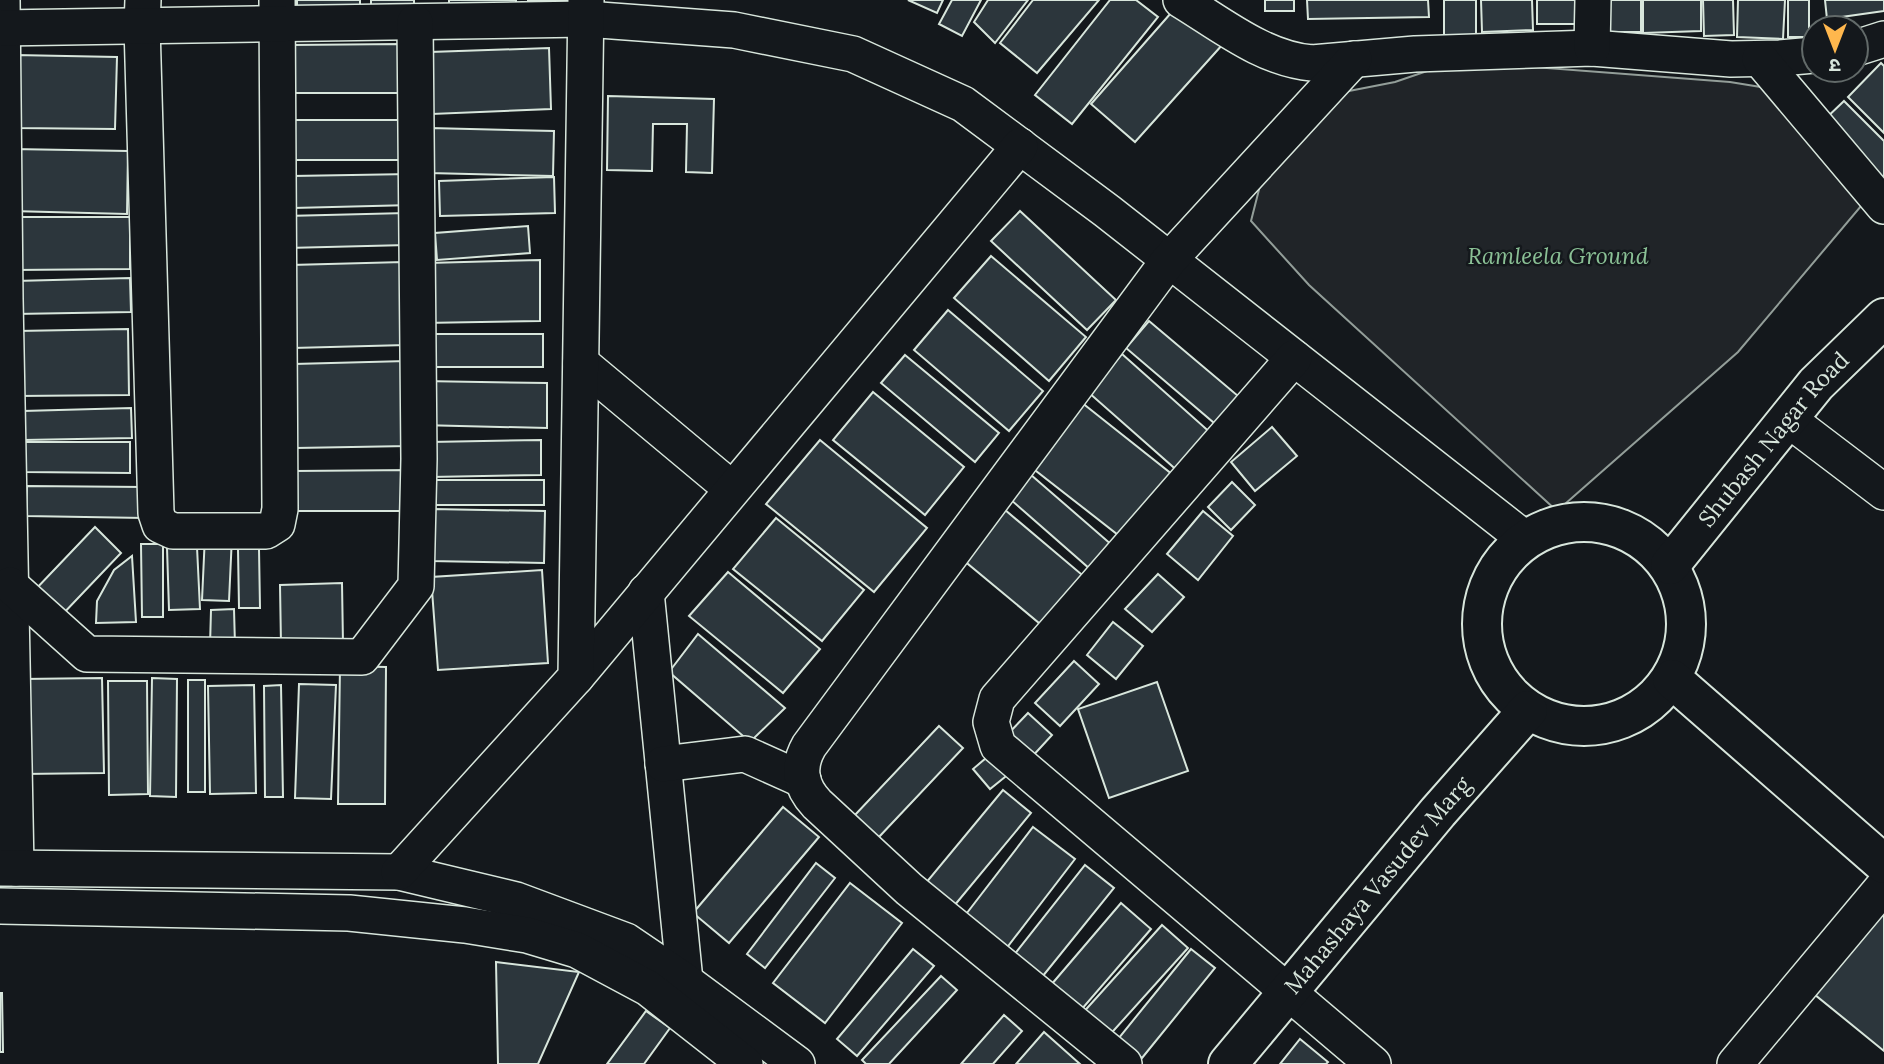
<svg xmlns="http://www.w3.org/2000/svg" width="1884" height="1064" font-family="Lora,'Noto Sans Devanagari',serif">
  <rect width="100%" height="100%" fill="#14181c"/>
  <polygon fill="#202428" stroke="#939e99" stroke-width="2" points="1482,63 1730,82 1779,90 1867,199 1738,352 1557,511 1309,285 1251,221 1266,162 1314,106 1349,91 1395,82 1430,70"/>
  <g fill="#2c363c" stroke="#d8e6dc" stroke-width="2">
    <polygon points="297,0 360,0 360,8 297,7"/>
    <polygon points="371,0 414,0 414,11 371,12"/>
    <polygon points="449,0 516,0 516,7 449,9"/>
    <rect x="528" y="0" width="46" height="8"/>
    <polygon points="908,0 943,0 937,13"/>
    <polygon points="952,0 981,0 962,36 939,24"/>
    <polygon points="988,0 1028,0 995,43 974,22"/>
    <polygon points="1033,0 1099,0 1037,73 1000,43"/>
    <polygon points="1110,0 1136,0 1158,17 1072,124 1035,95"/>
    <rect x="1265" y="0" width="29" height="11"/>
    <polygon points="1307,0 1428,0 1429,17 1308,19"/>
    <rect x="1444" y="0" width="32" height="35"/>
    <polygon points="1481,0 1532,0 1533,30 1482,32"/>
    <rect x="1537" y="0" width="52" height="24"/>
    <polygon points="1600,0 1641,0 1641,32 1601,32"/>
    <polygon points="1643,0 1701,0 1701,31 1643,33"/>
    <polygon points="1703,0 1733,0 1734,35 1704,36"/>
    <polygon points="1738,0 1785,0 1783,39 1737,37"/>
    <rect x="1788" y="0" width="21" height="37"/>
    <polygon points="1825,0 1884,0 1884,11 1827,19"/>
    <polygon points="1178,5 1223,44 1135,142 1091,104"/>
    <polygon points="401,44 401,93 289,93 289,45"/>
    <polygon points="549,48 551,109 432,114 430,52"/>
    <polygon points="15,55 117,57 115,129 14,128"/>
    <polygon points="1881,63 1884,66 1884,133 1848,97"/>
    <polygon points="608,96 714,99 712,173 686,172 687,124 653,124 652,171 607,170"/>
    <polygon points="1844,101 1884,141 1884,185 1822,122"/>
    <rect x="292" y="120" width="116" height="40"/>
    <polygon points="430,128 554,131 553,176 429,173"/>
    <polygon points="12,149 128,151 127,214 11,211"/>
    <polygon points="411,174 412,205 293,208 292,176"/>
    <polygon points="554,177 555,213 440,216 439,181"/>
    <polygon points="1020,211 1116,300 1087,330 991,241"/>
    <polygon points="406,213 407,245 287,248 286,216"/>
    <polygon points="13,217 130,217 130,269 14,270"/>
    <polygon points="528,226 530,253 437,260 435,233"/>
    <polygon points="991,256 1086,337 1049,381 954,298"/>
    <polygon points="540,260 540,321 423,323 428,263"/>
    <polygon points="403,262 406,345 293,348 291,265"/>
    <polygon points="130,278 131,312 15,314 15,281"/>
    <polygon points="948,310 1043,391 1009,431 914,350"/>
    <polygon points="1149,321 1244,401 1220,428 1126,348"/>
    <polygon points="128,329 129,395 18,396 17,331"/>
    <rect x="427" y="334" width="116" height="33"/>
    <polygon points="1122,354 1213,435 1180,473 1088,392"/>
    <polygon points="905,355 999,433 975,462 881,383"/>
    <polygon points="406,361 408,446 296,448 294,364"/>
    <polygon points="422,381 547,383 547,428 420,425"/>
    <polygon points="873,392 964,467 925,515 833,440"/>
    <polygon points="1081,402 1173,475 1122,538 1031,467"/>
    <polygon points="131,408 132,438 24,440 23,411"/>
    <polygon points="1272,427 1297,456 1255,491 1231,462"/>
    <polygon points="541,440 541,475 430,477 430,442"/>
    <polygon points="820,440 927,528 874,592 766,504"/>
    <polygon points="24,442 130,442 130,473 24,472"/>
    <polygon points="1023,468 1120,552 1098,576 1002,492"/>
    <polygon points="413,470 413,511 295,511 294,471"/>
    <rect x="426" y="480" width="118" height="25"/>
    <polygon points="1232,482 1255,505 1231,530 1208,507"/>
    <polygon points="27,486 145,487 144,518 26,516"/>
    <polygon points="998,504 1087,579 1045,628 956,554"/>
    <polygon points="432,509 545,511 544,563 430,561"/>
    <polygon points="1203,511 1233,536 1198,580 1167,554"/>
    <polygon points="776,518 864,590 822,641 733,569"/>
    <polygon points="95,527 121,553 59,618 33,592"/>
    <polygon points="205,535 232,536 229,601 202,600"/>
    <polygon points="141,544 163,544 163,617 142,617"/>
    <polygon points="197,547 200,609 169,610 167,548"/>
    <polygon points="238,549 259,549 260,608 239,608"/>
    <polygon points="132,556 136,622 96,623 97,601 114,570"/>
    <polygon points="542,570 548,663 438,670 431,577"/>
    <polygon points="728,572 820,649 783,693 689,616"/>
    <polygon points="1158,574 1184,597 1152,632 1125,609"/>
    <polygon points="342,583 343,644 281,645 280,585"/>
    <polygon points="234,609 235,645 210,646 211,610"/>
    <polygon points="1113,622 1143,646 1116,679 1087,655"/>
    <polygon points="698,634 785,708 750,742 669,672"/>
    <polygon points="1074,661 1099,684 1060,726 1035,703"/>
    <polygon points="340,666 386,667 385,804 338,804"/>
    <polygon points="102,678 104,773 23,774 22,679"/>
    <polygon points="152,678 177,679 176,797 150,796"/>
    <rect x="188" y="680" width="17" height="112"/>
    <polygon points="108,681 147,681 148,794 109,795"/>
    <polygon points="1157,682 1188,771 1109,798 1078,709"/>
    <polygon points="299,684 336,685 331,799 295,798"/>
    <polygon points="254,685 256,793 210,794 208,686"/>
    <polygon points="281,685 283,797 265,797 264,686"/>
    <polygon points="1028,713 1052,735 1029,760 1005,737"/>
    <polygon points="939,726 963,748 878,838 854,816"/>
    <polygon points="992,753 1010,773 990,789 973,769"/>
    <polygon points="1003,790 1031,813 949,912 920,890"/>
    <polygon points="783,807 819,837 729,943 693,913"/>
    <polygon points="1033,827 1075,859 1002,954 960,922"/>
    <polygon points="816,863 835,878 765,968 747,954"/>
    <polygon points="1085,865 1114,888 1034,987 1006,965"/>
    <polygon points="850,883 902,923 825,1023 773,983"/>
    <polygon points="1121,903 1151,929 1075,1017 1045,992"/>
    <polygon points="1884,910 1884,1051 1814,994"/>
    <polygon points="1162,925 1188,948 1106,1039 1080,1016"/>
    <polygon points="913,949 934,966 857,1056 837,1039"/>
    <polygon points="1191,949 1215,968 1142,1058 1118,1039"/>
    <polygon points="496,962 579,972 538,1064 498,1064"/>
    <polygon points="941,976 957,990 889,1064 866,1064 862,1060"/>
    <polygon points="0,993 2,993 3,1052 0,1052"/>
    <polygon points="646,1011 670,1028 644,1064 607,1064"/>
    <polygon points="1004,1015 1022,1031 993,1064 961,1064"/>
    <polygon points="1044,1032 1080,1064 1016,1064"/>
    <polygon points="1300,1039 1328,1062 1326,1064 1280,1064"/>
  </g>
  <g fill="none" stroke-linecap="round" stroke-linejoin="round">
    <defs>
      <g id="minor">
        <polyline points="2,0 5,299 16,868"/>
        <polyline points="143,0 142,26 156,513 160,525 173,531 266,531 277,524 280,509 277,0"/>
        <path d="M 1181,0 C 1222,25 1264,59 1312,63 L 1415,54 L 1592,48 L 1731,59 L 1780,58 L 1814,55"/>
        <polyline points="0,28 586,19 734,30 853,54 963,104 1107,211 1525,539"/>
        <polyline points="1592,48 1593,0"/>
        <polyline points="1856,48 1884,39"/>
        <polyline points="1760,59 1884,206"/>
        <polyline points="1294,358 997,699 991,722 998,746 1373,1064"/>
        <polyline points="581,363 732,489"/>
        <polyline points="1788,419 1884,492"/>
        <polyline points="10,585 87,654 362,657 416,586 419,459 415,22"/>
        <polyline points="646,592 685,981"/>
        <polyline points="576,677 1020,146"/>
        <polyline points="663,764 745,754 803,780"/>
        <polyline points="0,868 399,872 516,900 626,941 685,981 797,1064"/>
        <polyline points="399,872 576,677 586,0"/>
        <polyline points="0,906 349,913 465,925 527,935 577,950 648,988 745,1064"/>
        <path d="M 1124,1064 L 909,889 L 817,804 C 800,786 797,767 809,746 L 1169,260 L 1354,59"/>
        <polyline points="1735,1064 1884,886"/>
      </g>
      <g id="tertiary">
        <circle cx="1584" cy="624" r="102"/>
        <path id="s1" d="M 1670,565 L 1816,384 L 1884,318"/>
        <polyline points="1672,679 1884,864"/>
        <path id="s2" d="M 1228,1064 L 1438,812 L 1528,710"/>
      </g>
    </defs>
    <use href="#minor" stroke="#d8e6dc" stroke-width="38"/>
    <use href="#tertiary" stroke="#d8e6dc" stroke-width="42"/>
    <use href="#minor" stroke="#14181c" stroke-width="35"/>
    <use href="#tertiary" stroke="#14181c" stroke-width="38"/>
  </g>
  <g text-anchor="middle" stroke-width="5" stroke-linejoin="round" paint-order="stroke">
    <g font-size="23" font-style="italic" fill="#8ac095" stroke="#14181c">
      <text x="1558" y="264">Ramleela Ground</text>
    </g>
    <g font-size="23" fill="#d8e6dc" stroke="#14181c">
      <text dy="8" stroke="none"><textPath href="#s1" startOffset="163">Shubash Nagar Road</textPath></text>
      <text dy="8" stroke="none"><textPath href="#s2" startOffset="233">Mahashaya Vasudev Marg</textPath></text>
    </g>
  </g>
  <g transform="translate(1835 49) rotate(180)"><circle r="33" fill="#14181c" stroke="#626a69" stroke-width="2"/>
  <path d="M0-5L12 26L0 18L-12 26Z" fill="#ffb74d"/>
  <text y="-10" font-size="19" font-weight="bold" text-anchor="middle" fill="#d8e6dc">उ</text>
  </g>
</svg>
